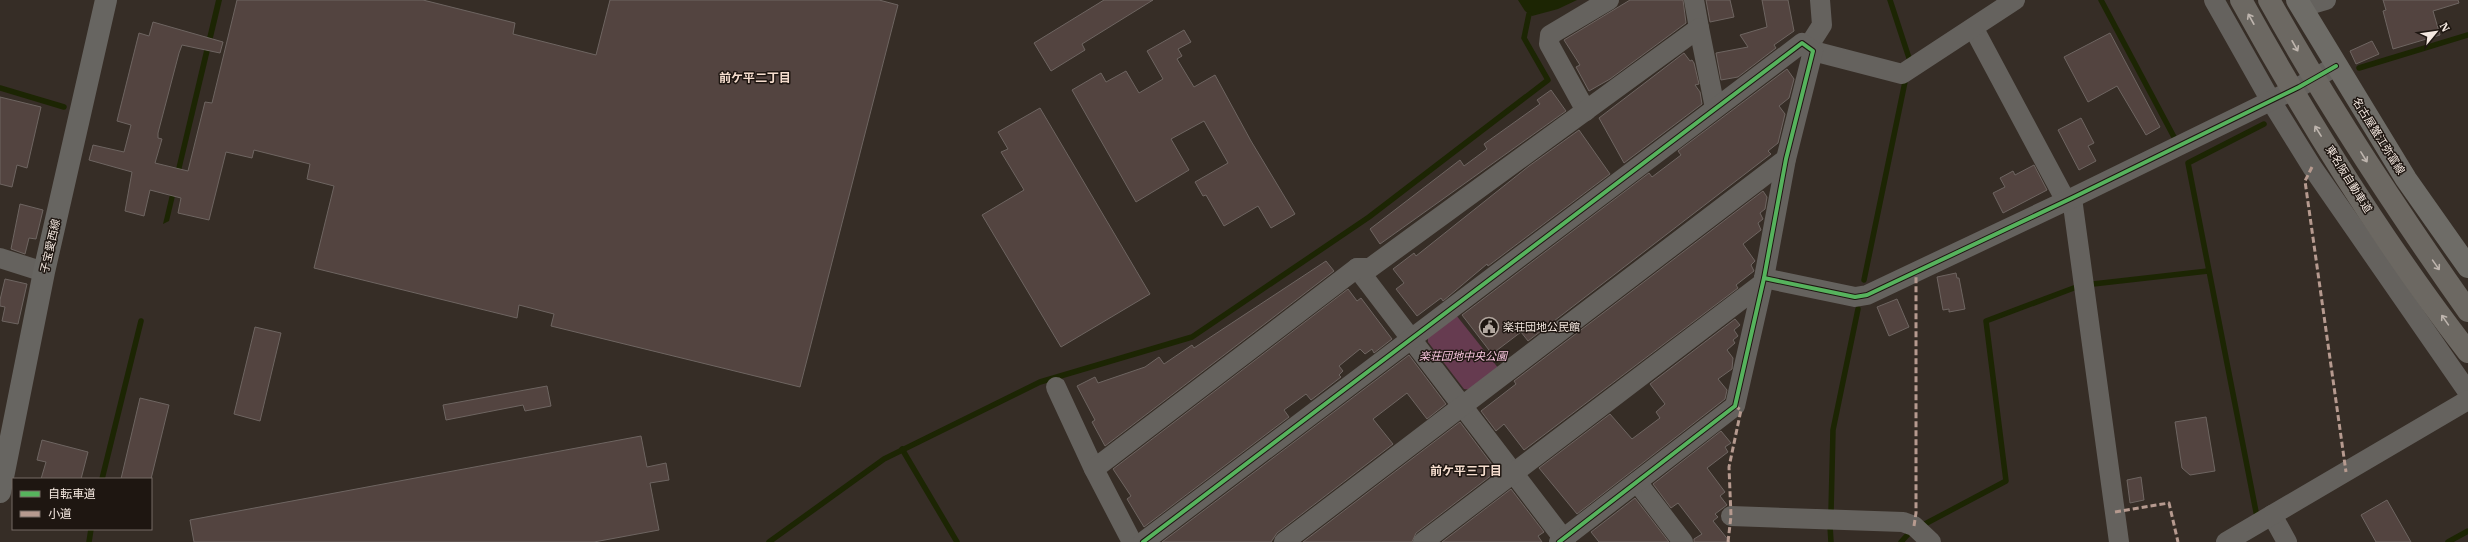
<svg xmlns="http://www.w3.org/2000/svg" width="2468" height="542" font-family="'IBM Plex Serif','Noto Sans JP',serif">
  <rect width="100%" height="100%" fill="#362d26"/>
  <polygon fill="#663b50" points="1456,315 1499,369 1472,390 1464,389 1428,342 1428,337"/>
  <g fill="#1c2503">
    <polygon points="216,0 222,0 169,221 163,224"/>
    <polygon points="1518,0 1577,0 1558,9 1532,16 1525,11"/>
  </g>
  <g fill="none" stroke-linecap="round" stroke-linejoin="round">
    <g stroke="#1c2503" stroke-width="5.5">
      <polyline points="1890,0 1910,61"/>
      <polyline points="2101,0 2174,137"/>
      <polyline points="2359,68 2468,35"/>
      <polyline points="0,88 64,107"/>
      <polyline points="1864,280 1906,77"/>
      <polyline points="2093,284 2208,271"/>
      <polyline points="902,449 957,542"/>
      <polyline points="102,479 141,321"/>
      <polyline points="1831,512 1833,430 1858,309"/>
      <polyline points="2257,517 2188,163 2264,124"/>
      <polyline points="1923,525 2006,481 1986,321 2079,286"/>
      <polyline points="1830,526 1831,542"/>
      <polyline points="89,542 91,529"/>
      <polyline points="769,542 884,459 1040,382 1192,337 1369,217 1548,80 1524,38 1529,14"/>
      <polyline points="1901,542 1911,531"/>
      <polyline points="2448,542 2468,531"/>
    </g>
  </g>
  <g fill="#534440" stroke="#6e6561">
    <polygon points="237,0 423,0 515,23 513,34 596,55 610,0 879,0 898,5 800,387 551,326 554,314 519,305 517,318 314,268 334,186 307,179 310,164 254,150 252,158 226,152 209,220 178,213 181,198 150,190 144,216 125,211 132,172 89,160 93,145 124,152 131,125 117,121 139,33 149,36 153,22 223,42 220,53 182,45 179,53 158,133 158,138 162,139 155,163 188,171 205,102 212,103"/>
    <polygon points="1104,0 1153,0 1082,44 1085,50 1051,71 1034,43"/>
    <polygon points="1630,0 1683,0 1686,23 1610,79 1589,91 1576,67 1580,65 1564,40"/>
    <polygon points="1706,0 1730,0 1734,17 1710,22"/>
    <polygon points="1762,0 1788,0 1794,31 1774,45 1776,48 1738,77 1721,80 1716,53 1748,47 1740,35 1767,27"/>
    <polygon points="2383,0 2458,0 2459,3 2433,11 2440,35 2393,49 2383,11 2386,10"/>
    <polygon points="1184,30 1191,42 1178,49 1182,56 1177,59 1194,87 1215,75 1251,141 1295,214 1271,228 1258,206 1224,226 1206,195 1203,196 1195,182 1228,163 1204,121 1171,139 1189,170 1136,202 1072,90 1101,73 1106,82 1126,71 1139,93 1163,79 1147,51"/>
    <polygon points="2110,33 2160,127 2146,135 2117,86 2088,102 2064,57"/>
    <polygon points="2372,41 2379,54 2356,64 2350,51"/>
    <polygon points="1684,53 1690,61 1692,60 1694,63 1699,84 1695,85 1700,92 1702,104 1624,163 1599,118"/>
    <polygon points="1787,69 1794,79 1789,98 1779,106 1785,114 1778,143 1768,151 1771,154 1528,341 1521,332 1492,354 1462,315 1649,173 1652,177 1681,155 1678,151"/>
    <polygon points="1551,90 1566,111 1380,244 1370,229 1460,160 1464,166 1487,149 1484,144 1540,104 1537,100"/>
    <polygon points="0,97 41,107 27,168 17,165 12,187 0,184"/>
    <polygon points="1040,108 1150,294 1061,347 982,215 1024,190 1001,152 1008,149 998,132"/>
    <polygon points="2081,118 2094,143 2088,146 2096,161 2079,170 2058,130"/>
    <polygon points="1579,130 1610,174 1488,266 1487,264 1443,301 1441,298 1417,316 1396,289 1404,283 1393,269 1414,253 1416,256 1529,166"/>
    <polygon points="2034,165 2047,190 2003,213 1993,193 2005,187 2000,178 2013,171 2015,175"/>
    <polygon points="1763,191 1767,197 1765,209 1760,213 1763,219 1758,223 1761,230 1743,244 1755,261 1751,265 1754,271 1736,285 1738,288 1524,450 1504,424 1496,431 1481,411 1516,384 1514,381"/>
    <polygon points="20,204 43,210 36,239 29,238 25,254 11,249"/>
    <polygon points="1326,261 1334,271 1105,446 1092,422 1095,420 1077,386 1095,377 1098,383 1145,367 1159,357 1164,364 1192,345 1194,348"/>
    <polygon points="1956,273 1957,278 1959,278 1965,309 1949,312 1949,309 1943,310 1937,277"/>
    <polygon points="5,279 27,284 18,324 2,321 5,307 0,306 0,300"/>
    <polygon points="1348,289 1357,301 1361,298 1392,339 1374,353 1372,349 1365,354 1360,349 1339,366 1343,371 1339,375 1341,377 1311,400 1306,394 1284,410 1289,417 1144,527 1127,499 1131,496 1113,469"/>
    <polygon points="1897,299 1909,327 1889,336 1877,307"/>
    <polygon points="1735,319 1740,325 1734,330 1738,336 1733,340 1735,343 1727,350 1733,358 1732,369 1718,379 1727,390 1725,399 1577,514 1539,468 1610,414 1632,439 1660,418 1656,412 1665,404 1650,384"/>
    <polygon points="255,327 281,333 260,421 234,414"/>
    <polygon points="1409,355 1446,404 1427,419 1407,393 1373,419 1393,444 1277,533 1271,542 1162,542"/>
    <polygon points="547,386 551,406 525,411 523,405 446,420 443,405"/>
    <polygon points="140,398 169,405 151,479 121,479"/>
    <polygon points="2206,417 2215,471 2190,475 2182,468 2175,422"/>
    <polygon points="1460,422 1497,471 1416,533 1412,542 1303,542"/>
    <polygon points="1721,431 1731,443 1725,447 1728,452 1707,468 1725,492 1720,496 1727,505 1715,514 1718,517 1713,521 1730,542 1694,542 1694,539 1702,534 1678,503 1671,508 1653,484"/>
    <polygon points="641,436 647,467 666,463 669,480 650,483 659,530 594,542 194,542 190,520"/>
    <polygon points="42,440 88,452 81,479 41,479 46,462 37,460"/>
    <polygon points="2141,477 2144,500 2130,503 2127,480"/>
    <polygon points="1511,489 1544,532 1538,536 1542,542 1442,542"/>
    <polygon points="1635,498 1669,542 1599,542 1591,532"/>
    <polygon points="2387,500 2411,542 2376,542 2361,515"/>
  </g>
  <g fill="none" stroke-linecap="round" stroke-linejoin="round">
    <g stroke="#65625e" stroke-width="20">
      <polyline points="1694,0 1699,28"/>
      <polyline points="2214,0 2271,101 2312,167 2468,392"/>
      <polyline points="2302,7 2326,0"/>
      <polyline points="1974,29 2066,201"/>
      <polyline points="1808,47 1822,25 1820,0"/>
      <polyline points="1813,51 1902,74 2015,0"/>
      <polyline points="1586,111 1549,44 1550,35 1609,0"/>
      <polyline points="2072,198 2119,542"/>
      <polyline points="0,258 44,272"/>
      <polyline points="1357,268 1566,542"/>
      <polyline points="1764,278 1855,297 1867,295 2072,198 2299,87 2336,66"/>
      <polyline points="1056,387 1094,469"/>
      <polyline points="1637,482 1683,542"/>
      <polyline points="2272,515 2287,542"/>
      <polyline points="1731,516 1903,522 1914,526 1931,542"/>
      <polyline points="1132,542 1094,469 1357,268 1370,268 1699,28 1715,108"/>
      <polyline points="1143,542 1802,43 1813,51 1786,159 1764,278 1735,406 1559,542"/>
      <polyline points="1284,542 1786,159"/>
      <polyline points="1423,542 1763,283"/>
      <polyline points="2226,542 2468,400"/>
    </g>
    <polyline stroke="#676561" stroke-width="22" points="0,492 44,272 106,0"/>
    <polyline stroke="#6e6c67" stroke-width="22" points="2297,0 2406,179 2468,267"/>
    <g stroke="#6c6862" stroke-width="22">
      <path d="M 2241,0 C 2308,121 2383,242 2468,352"/>
      <path d="M 2269,0 C 2329,108 2397,210 2468,311"/>
    </g>
    <g stroke="#b69a8f" stroke-width="3" stroke-dasharray="6 3" stroke-linecap="butt">
      <polyline points="2312,167 2305,181 2346,472"/>
      <polyline points="2115,512 2169,503 2178,542"/>
      <polyline points="1914,526 1916,513 1916,272"/>
      <polyline points="1728,542 1731,516 1729,467 1741,410 1735,406"/>
    </g>
    <defs>
      <g id="cycleway">
        <polyline points="1764,278 1855,297 1867,295 2072,198 2299,87 2336,66"/>
        <polyline points="1143,542 1802,43 1813,51 1786,159 1764,278 1735,406 1559,542"/>
      </g>
    </defs>
    <use href="#cycleway" stroke="#1e1611" stroke-width="6"/>
    <use href="#cycleway" stroke="#56b35d" stroke-width="4"/>
  </g>
  <defs><path id="oneway-shaft" d="M-6 0H5M1.5-3L5.5 0L1.5 3" fill="none" stroke-width="1.6" stroke-linecap="round" stroke-linejoin="round"/></defs>
  <g stroke="#beb5ae">
    <use href="#oneway-shaft" transform="translate(2251 19) rotate(-119)"/>
    <use href="#oneway-shaft" transform="translate(2295 46) rotate(61)"/>
    <use href="#oneway-shaft" transform="translate(2318 131) rotate(-122)"/>
    <use href="#oneway-shaft" transform="translate(2364 157) rotate(58)"/>
    <use href="#oneway-shaft" transform="translate(2436 265) rotate(55)"/>
    <use href="#oneway-shaft" transform="translate(2445 320) rotate(-125)"/>
  </g>
  <defs>
    <symbol id="civic-ring" viewBox="-11 -11 22 22"><circle r="9.5" fill="#1e1611" stroke="#b2a79f" stroke-width="1.5"/><path d="M-.6-6.5H3V-4.5H.6V-3L4-1V1h2V6H-6V1h2V-1L-.6-3ZM-1.2 2.5V6h2.4V2.5Z" fill="#b2a79f"/></symbol>
  </defs>
  <g fill-rule="evenodd">
    <use href="#civic-ring" x="1478" y="316" width="22" height="22"/>
  </g>
  <g text-anchor="middle" stroke-width="3" stroke-linejoin="round" paint-order="stroke">
    <g font-size="11" fill="#f4e8e0" stroke="#1e1611">
      <text transform="translate(2379 136) rotate(58)" y="4">名古屋蟹江弥富線</text>
      <text transform="translate(2349 179) rotate(58)" y="4">東名阪自動車道</text>
      <text transform="translate(50 246) rotate(-77)" y="4">子宝愛西線</text>
    </g>
    <g font-size="11" fill="#f4e8e0" stroke="#1e1611" text-anchor="start">
      <text x="1503" y="331">楽荘団地公民館</text>
    </g>
    <g font-size="11" font-style="italic" fill="#f9c6df" stroke="#1e1611">
      <text x="1463" y="360">楽荘団地中央公園</text>
    </g>
    <g font-size="12" font-weight="bold" fill="#f5ddce" stroke="#1e1611">
      <text x="755" y="82">前ケ平二丁目</text>
      <text x="1466" y="475">前ケ平三丁目</text>
    </g>
  </g>
  <rect x="12" y="478" width="140" height="52" fill="#1e1611" stroke="#746a64"/>
  <rect x="20" y="491" width="20" height="6" fill="#56b35d" stroke="#746a64"/>
  <text x="48" y="498" font-size="12" fill="#f4e8e0">自転車道</text>
  <rect x="20" y="511" width="20" height="6" fill="#b69a8f" stroke="#746a64"/>
  <text x="48" y="518" font-size="12" fill="#f4e8e0">小道</text>
  <g transform="translate(2436 32) rotate(61)" stroke="#1e1611" stroke-width="3" paint-order="stroke">
  <path d="M0-3L7 15L0 10L-7 15Z" fill="#f4e8e0"/>
  <text y="-6" font-size="11" font-weight="bold" text-anchor="middle" fill="#f4e8e0">N</text>
  </g>
</svg>
